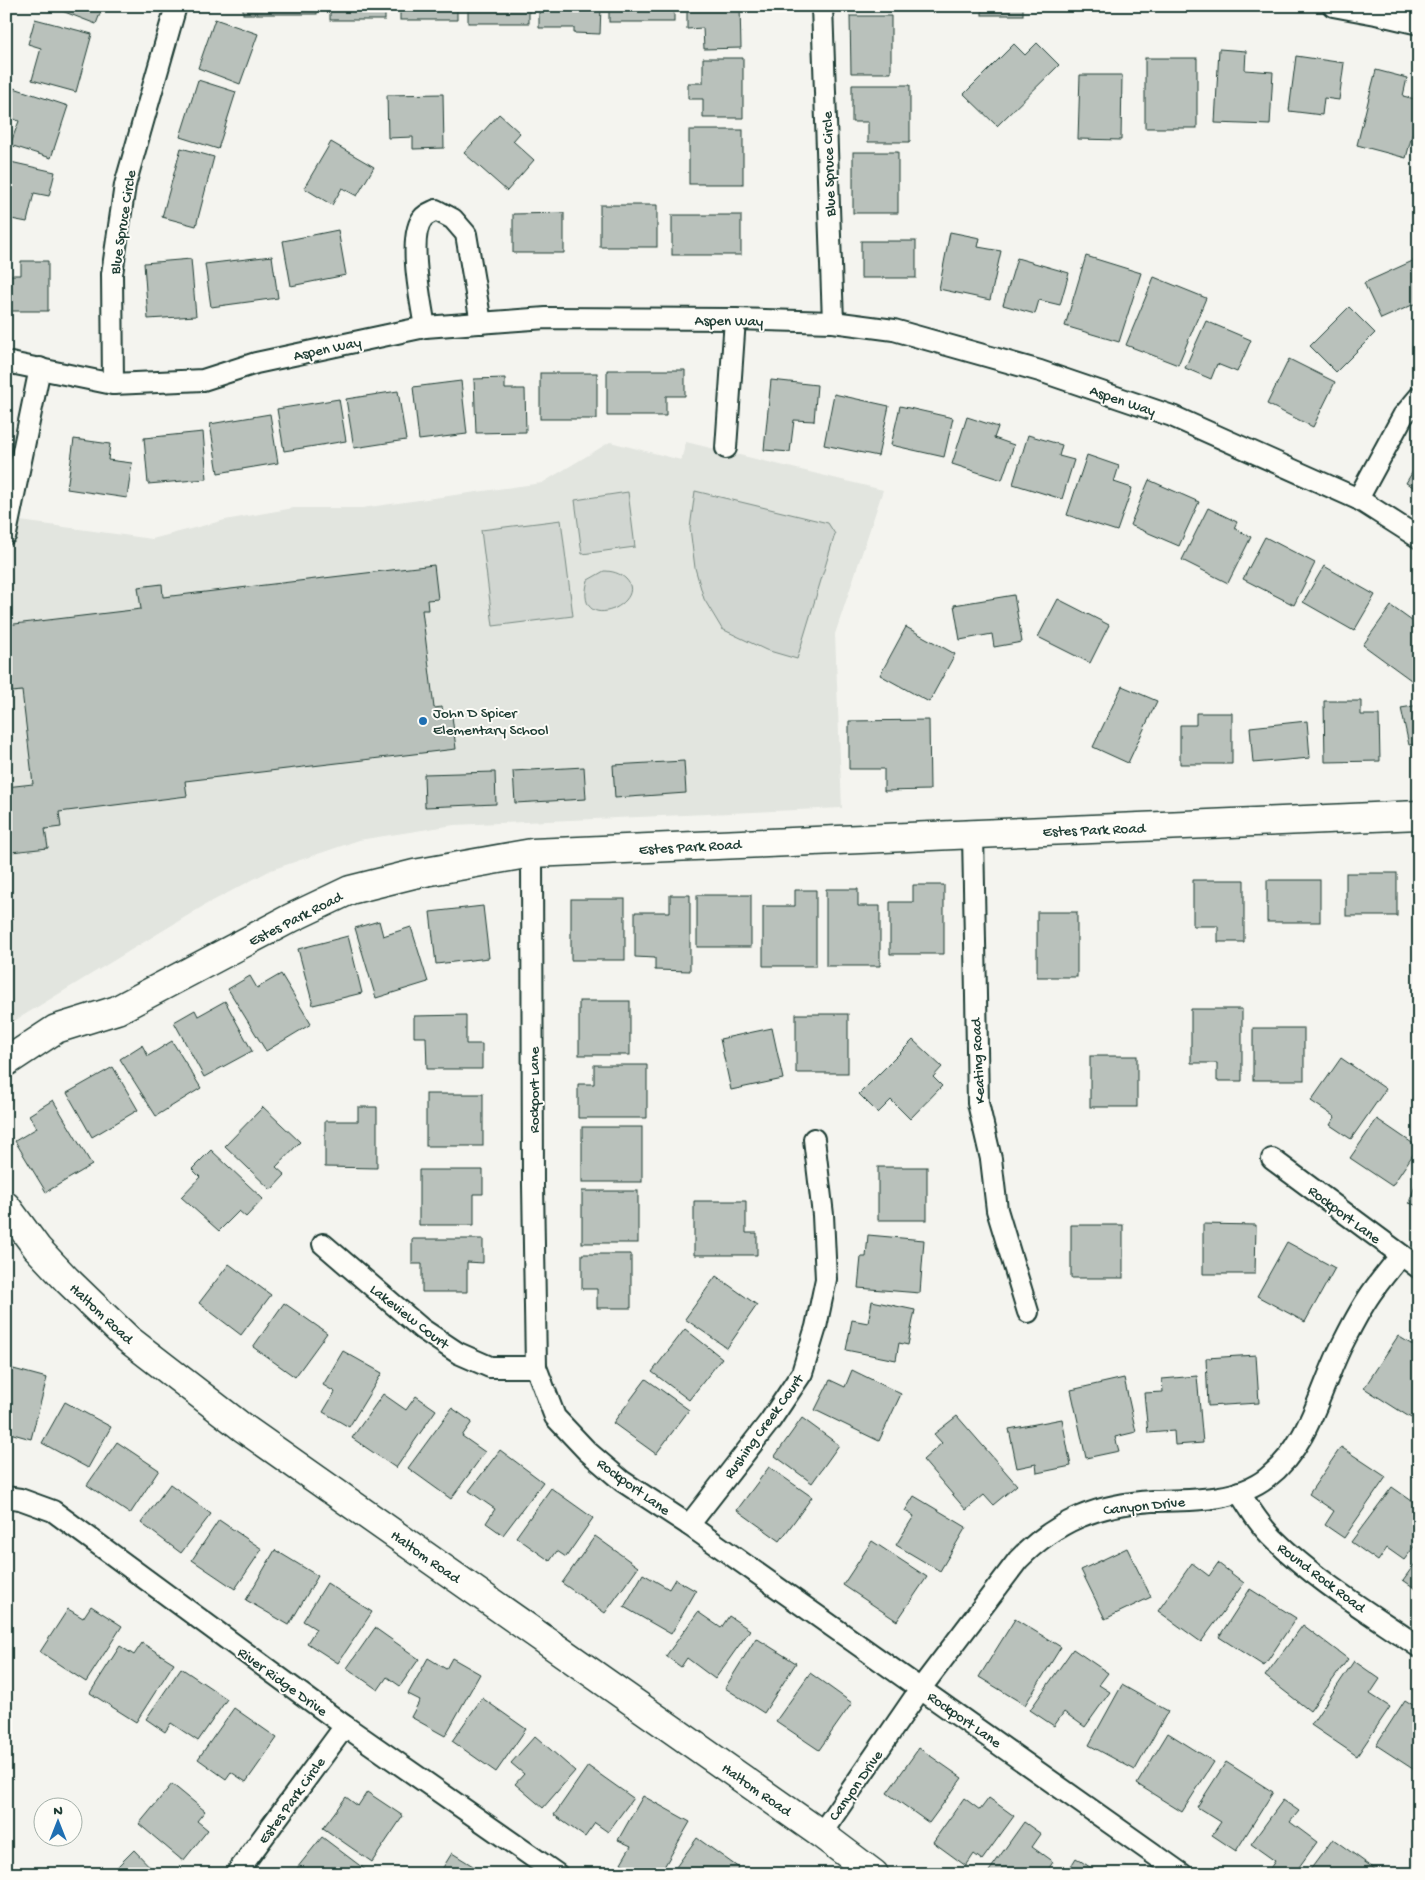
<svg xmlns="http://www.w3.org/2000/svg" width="1425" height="1880" font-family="'Gochi Hand',sans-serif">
  <rect width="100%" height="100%" fill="#f4f4ef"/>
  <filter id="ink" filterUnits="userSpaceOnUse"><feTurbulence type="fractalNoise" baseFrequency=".02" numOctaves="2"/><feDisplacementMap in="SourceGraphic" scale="10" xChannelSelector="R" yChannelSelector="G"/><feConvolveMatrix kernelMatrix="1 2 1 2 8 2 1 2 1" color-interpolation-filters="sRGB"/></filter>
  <g filter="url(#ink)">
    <polygon fill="#e2e5df" points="610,442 681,460 686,442 883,490 835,634 842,808 454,825 359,840 271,870 205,905 6,1026 6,519 152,539 225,520 294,508 362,508 542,483"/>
    <g fill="#d1d6d1" stroke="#788a82">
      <polygon points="695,491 828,523 835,534 797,659 766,650 722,629 704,599 695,568 690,528"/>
      <polygon points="628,492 635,547 582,554 575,500"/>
      <polygon points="561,520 573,616 493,626 481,530"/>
      <path d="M 604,571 C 612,571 620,573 626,579 C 650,603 572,638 588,580 Z"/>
    </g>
    <g fill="#b9c1bb" stroke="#1f3d34">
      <polygon points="49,6 103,6 96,24"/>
      <rect x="243" y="6" width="74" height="8"/>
      <rect x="330" y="6" width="55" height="14"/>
      <rect x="400" y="6" width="57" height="14"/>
      <rect x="468" y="6" width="61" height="17"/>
      <polygon points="539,6 601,6 600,34 574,33 574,28 539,28"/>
      <rect x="609" y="6" width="65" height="16"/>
      <polygon points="687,6 740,6 741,48 704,49 703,28 687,29"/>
      <rect x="982" y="6" width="41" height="9"/>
      <polygon points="850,16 891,16 891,73 851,73"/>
      <polygon points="35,19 92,34 76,92 32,80 41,48 28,44"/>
      <polygon points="215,19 258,34 240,84 198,68"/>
      <polygon points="1037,43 1059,65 997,126 964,94 1014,44 1025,55"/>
      <polygon points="1219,49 1246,51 1245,70 1273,72 1270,125 1215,123"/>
      <polygon points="1296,56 1344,63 1339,100 1324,98 1322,115 1289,111"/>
      <polygon points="703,58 743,58 743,118 703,118 703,99 688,99 688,83 703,83"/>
      <rect x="1145" y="58" width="52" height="70"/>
      <polygon points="1376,70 1407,78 1403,96 1419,100 1419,109 1406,158 1357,145"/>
      <polygon points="1080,75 1122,75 1121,140 1078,139"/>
      <polygon points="198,80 236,92 218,149 180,137"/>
      <polygon points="852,85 910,85 910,142 868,142 868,122 852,122"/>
      <polygon points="14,88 68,106 51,158 10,145 19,121 6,116"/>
      <polygon points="443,94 444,148 413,149 413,137 388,138 387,95"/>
      <polygon points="499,114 520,133 513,141 534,160 507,191 464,153"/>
      <rect x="689" y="130" width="54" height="54"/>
      <polygon points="331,142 374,167 357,196 342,188 332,205 304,188"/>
      <polygon points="181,148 214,157 196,226 162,217"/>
      <rect x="853" y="152" width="45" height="61"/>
      <polygon points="6,161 55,172 49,196 34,193 27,222 6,218"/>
      <rect x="600" y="205" width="57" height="42"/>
      <polygon points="564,213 564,253 513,253 513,214"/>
      <rect x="672" y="215" width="69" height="40"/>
      <polygon points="338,230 346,275 291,286 283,241"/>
      <polygon points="950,232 980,238 978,247 1001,251 990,300 939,289"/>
      <rect x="861" y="241" width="55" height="37"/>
      <polygon points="272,256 278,298 211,307 205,264"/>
      <polygon points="1086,256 1141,273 1119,342 1065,326"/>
      <polygon points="1017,258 1069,273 1060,305 1039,300 1035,314 1003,305"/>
      <polygon points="191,259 196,316 148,319 144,263"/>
      <polygon points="1417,259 1419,264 1419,302 1381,319 1364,283"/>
      <polygon points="21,261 48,261 48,311 6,311 6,275 21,275"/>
      <polygon points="1154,277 1206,298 1178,365 1126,345"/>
      <polygon points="1349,307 1375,333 1336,372 1310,346"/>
      <polygon points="1206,321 1251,340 1237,372 1217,364 1211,379 1185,368"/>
      <polygon points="1289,359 1335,382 1313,427 1267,404"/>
      <polygon points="607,370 685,370 685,396 666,396 666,416 607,416"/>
      <rect x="540" y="373" width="57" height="46"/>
      <polygon points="505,378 505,389 525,389 526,432 476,433 474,379"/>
      <polygon points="771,380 817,385 814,421 794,420 790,452 764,450"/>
      <polygon points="461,381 467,434 419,440 413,387"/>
      <polygon points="398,391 406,440 354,448 346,399"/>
      <polygon points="834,394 889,406 878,456 824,445"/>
      <polygon points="339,399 346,441 284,451 277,409"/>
      <polygon points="900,406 953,418 944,457 891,445"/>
      <polygon points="270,414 278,463 218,473 210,424"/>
      <polygon points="967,417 998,427 994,438 1014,445 1002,480 952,464"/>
      <polygon points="203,432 207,479 148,484 144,438"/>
      <polygon points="1028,435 1062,445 1059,456 1074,460 1062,499 1013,484"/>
      <polygon points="74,439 110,444 108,460 132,463 127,498 67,489"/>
      <polygon points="1087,455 1119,466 1114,482 1132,488 1117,531 1067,515"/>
      <polygon points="1419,461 1419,490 1406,483"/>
      <polygon points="1149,480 1199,502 1179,546 1130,525"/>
      <polygon points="1208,508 1237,522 1234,528 1251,537 1228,583 1182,560"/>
      <polygon points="1265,537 1315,563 1294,605 1243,579"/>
      <polygon points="434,565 438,599 427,600 428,610 422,610 434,708 442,707 444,717 452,716 456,749 185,781 187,796 59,812 61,827 45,829 48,848 11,852 6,809 6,787 33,784 22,691 12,692 6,647 6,625 141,609 138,587 162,584 163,597"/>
      <polygon points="1324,566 1375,595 1354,631 1303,602"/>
      <polygon points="1014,595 1022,642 994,647 992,634 960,640 954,605"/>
      <polygon points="1058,599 1109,625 1090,663 1038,637"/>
      <polygon points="1391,606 1419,626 1419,669 1411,680 1363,645"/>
      <polygon points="906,627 955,654 929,702 880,675"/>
      <polygon points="1122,686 1157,701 1128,763 1093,747"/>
      <polygon points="1324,701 1361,701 1361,715 1379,715 1380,761 1325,762"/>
      <polygon points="1419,705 1419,743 1409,745 1401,708"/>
      <polygon points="1196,713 1232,713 1232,764 1180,764 1180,725 1196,725"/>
      <polygon points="929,720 930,790 884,791 884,769 849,769 849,721"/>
      <polygon points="1307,721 1310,758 1253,763 1250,727"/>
      <polygon points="684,761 686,793 615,798 613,765"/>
      <polygon points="584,767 586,799 515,803 513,771"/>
      <polygon points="495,772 496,804 425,807 424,774"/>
      <rect x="1346" y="873" width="51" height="43"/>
      <polygon points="1193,880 1244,880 1244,942 1218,942 1218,926 1193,926"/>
      <rect x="1267" y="880" width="53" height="42"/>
      <polygon points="913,885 944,885 944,954 890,954 890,902 913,902"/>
      <polygon points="826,889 858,889 858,906 880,906 880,966 826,966"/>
      <polygon points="795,890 816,890 816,966 763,966 763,906 795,906"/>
      <polygon points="670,895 690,895 690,971 655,970 655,958 635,957 635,912 670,912"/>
      <rect x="697" y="895" width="54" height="52"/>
      <rect x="571" y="899" width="54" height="61"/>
      <polygon points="483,906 489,958 436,964 430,912"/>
      <rect x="1037" y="912" width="40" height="65"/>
      <polygon points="379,921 383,936 411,927 428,982 376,998 355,928"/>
      <polygon points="348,936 362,993 313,1005 298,949"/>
      <polygon points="281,974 311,1024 266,1051 228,989 250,976 257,988"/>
      <polygon points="225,1001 252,1051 204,1077 174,1022 195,1010 198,1016"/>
      <rect x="579" y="1001" width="51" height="54"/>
      <polygon points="1191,1009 1242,1009 1242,1081 1217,1081 1217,1063 1191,1063"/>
      <rect x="796" y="1014" width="52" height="59"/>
      <polygon points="466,1015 466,1044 482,1044 482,1069 427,1069 426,1037 414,1037 414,1016"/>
      <polygon points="772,1028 783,1079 731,1090 720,1039"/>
      <rect x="1253" y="1028" width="51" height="52"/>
      <polygon points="913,1040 942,1067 933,1077 942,1086 910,1119 891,1100 878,1113 859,1094"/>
      <polygon points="172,1041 201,1088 156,1116 120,1059 142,1045 148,1056"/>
      <rect x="1090" y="1056" width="47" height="51"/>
      <polygon points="1341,1058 1386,1089 1351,1139 1330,1125 1335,1117 1311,1101"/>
      <polygon points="594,1065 647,1065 647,1118 578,1118 578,1084 594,1084"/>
      <polygon points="113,1067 138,1110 92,1137 67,1093"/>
      <rect x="426" y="1094" width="57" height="52"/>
      <polygon points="53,1100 92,1165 46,1192 15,1141 37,1128 29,1115"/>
      <polygon points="263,1107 300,1142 276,1167 285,1175 271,1190 225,1146"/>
      <polygon points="358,1107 377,1107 377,1168 325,1167 325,1121 358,1121"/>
      <polygon points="1377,1119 1418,1147 1392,1186 1350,1158"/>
      <rect x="582" y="1127" width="60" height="55"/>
      <polygon points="211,1150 263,1199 246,1217 239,1211 219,1231 181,1197 200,1177 192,1169"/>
      <rect x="878" y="1167" width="49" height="53"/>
      <polygon points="419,1170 483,1170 483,1194 474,1194 474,1225 419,1225"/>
      <polygon points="1419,1174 1419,1203 1418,1206 1409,1203"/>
      <rect x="582" y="1191" width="56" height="52"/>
      <polygon points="694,1201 746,1201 746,1233 757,1233 757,1255 694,1255"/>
      <polygon points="1203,1224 1256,1225 1255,1274 1203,1274"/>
      <rect x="1071" y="1225" width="52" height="53"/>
      <polygon points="868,1235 924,1240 920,1293 858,1288 861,1257 866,1257"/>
      <polygon points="412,1239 483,1239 483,1263 467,1262 467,1292 422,1292 422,1264 412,1264"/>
      <polygon points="1287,1242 1335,1268 1305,1322 1257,1296"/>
      <polygon points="582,1254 631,1254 631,1308 597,1308 597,1289 582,1289"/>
      <polygon points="229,1264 271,1295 241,1335 199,1303"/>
      <polygon points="716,1276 757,1305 727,1348 685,1319"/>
      <polygon points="872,1301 915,1310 908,1345 899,1343 896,1360 846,1350 852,1320 868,1323"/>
      <polygon points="284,1303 327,1333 295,1377 253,1347"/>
      <polygon points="685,1329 722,1358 689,1400 652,1372"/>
      <polygon points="1398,1336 1419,1349 1419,1406 1411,1418 1364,1388"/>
      <polygon points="343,1351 382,1373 349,1427 323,1412 335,1392 323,1385"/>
      <polygon points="1256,1355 1259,1403 1208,1406 1206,1358"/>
      <polygon points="6,1367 47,1378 31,1439 6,1432"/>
      <polygon points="852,1370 901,1394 879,1441 815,1410 830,1380 845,1387"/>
      <polygon points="1197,1376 1203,1443 1175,1445 1174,1431 1148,1433 1144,1393 1163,1392 1162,1379"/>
      <polygon points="1124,1378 1136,1432 1115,1437 1119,1451 1086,1458 1071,1390"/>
      <polygon points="646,1379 689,1410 656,1454 613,1423"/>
      <polygon points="383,1394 406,1410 416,1396 436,1410 396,1468 352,1438"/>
      <polygon points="65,1402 111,1427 88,1468 42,1443"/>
      <polygon points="452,1408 472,1422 462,1436 485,1452 451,1499 408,1468"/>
      <polygon points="957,1416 1017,1485 993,1505 984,1495 966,1510 923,1460 942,1443 934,1434"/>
      <polygon points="802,1418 839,1445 812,1483 775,1456"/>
      <polygon points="1062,1419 1071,1466 1037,1473 1036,1464 1017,1468 1009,1429"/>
      <polygon points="117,1442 159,1470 130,1514 87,1485"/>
      <polygon points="1341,1447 1386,1477 1344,1538 1325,1525 1334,1511 1309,1494"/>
      <polygon points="500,1450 543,1482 503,1535 486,1523 495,1509 469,1491"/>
      <polygon points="769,1467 812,1497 780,1541 737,1510"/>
      <polygon points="170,1484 211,1514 181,1553 141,1523"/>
      <polygon points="1392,1487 1419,1506 1419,1540 1404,1560 1387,1548 1378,1561 1351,1542"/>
      <polygon points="551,1488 593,1518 566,1557 557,1551 550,1561 516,1537"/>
      <polygon points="914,1496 966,1527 940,1571 896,1545 914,1516 905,1511"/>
      <polygon points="219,1520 262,1549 235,1589 192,1560"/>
      <polygon points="595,1536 638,1567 605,1613 562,1583"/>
      <polygon points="872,1541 927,1577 897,1621 843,1585"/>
      <polygon points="1127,1548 1151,1597 1105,1619 1081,1570"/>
      <polygon points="275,1550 318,1576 289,1625 246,1600"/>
      <polygon points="1419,1558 1419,1591 1403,1580"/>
      <polygon points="1192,1563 1209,1576 1218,1563 1244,1583 1201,1642 1158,1611"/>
      <polygon points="643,1574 669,1589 675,1579 696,1591 671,1634 624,1607"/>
      <polygon points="327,1583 372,1612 338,1663 307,1643 316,1629 303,1621"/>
      <polygon points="1250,1589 1296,1618 1264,1666 1219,1637"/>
      <polygon points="91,1606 122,1626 86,1682 40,1652 68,1609 83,1618"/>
      <polygon points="698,1612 721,1628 729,1616 750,1630 715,1679 687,1658 681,1667 666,1656"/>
      <polygon points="1015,1619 1061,1647 1025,1705 979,1677"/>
      <polygon points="1303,1625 1348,1659 1310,1711 1265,1676"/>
      <polygon points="375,1628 419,1659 400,1686 387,1677 378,1690 347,1668"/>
      <polygon points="756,1638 796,1663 764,1713 725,1688"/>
      <polygon points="142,1643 174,1663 136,1722 90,1693 120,1646 134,1655"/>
      <polygon points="1073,1649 1108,1673 1099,1685 1110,1692 1085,1727 1064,1712 1054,1726 1030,1710"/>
      <polygon points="428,1658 446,1669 452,1658 480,1674 445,1736 411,1717 420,1700 408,1694"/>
      <polygon points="1354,1661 1380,1679 1370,1694 1390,1707 1357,1756 1311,1725"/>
      <polygon points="181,1668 227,1699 198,1741 171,1723 165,1732 146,1719"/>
      <polygon points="810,1673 852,1703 819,1750 776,1721"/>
      <polygon points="1122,1685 1168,1711 1135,1770 1089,1745"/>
      <polygon points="482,1698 526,1729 496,1772 452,1741"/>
      <polygon points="1405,1700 1419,1709 1419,1773 1376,1745"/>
      <polygon points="234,1708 277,1738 246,1782 231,1772 226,1779 198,1759"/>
      <polygon points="1168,1733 1214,1762 1182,1812 1137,1784"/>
      <polygon points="535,1736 575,1771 543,1808 515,1784 524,1774 511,1763"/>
      <polygon points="919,1748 962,1778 929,1823 887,1793"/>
      <polygon points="1226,1762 1273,1792 1236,1851 1212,1835 1221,1822 1197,1807"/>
      <polygon points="588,1766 633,1798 608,1832 595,1823 585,1837 554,1815"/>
      <polygon points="172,1784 205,1811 197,1821 208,1830 183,1861 139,1824"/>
      <polygon points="367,1792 403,1816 372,1862 323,1828 346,1797 358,1806"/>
      <polygon points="643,1796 690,1822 660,1874 640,1874 621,1863 631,1846 618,1840"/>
      <polygon points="964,1798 980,1810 989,1798 1014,1816 982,1860 974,1854 966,1866 933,1842"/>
      <polygon points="1283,1800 1299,1811 1290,1822 1317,1842 1294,1874 1266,1874 1275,1861 1251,1844"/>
      <polygon points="1024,1822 1041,1834 1032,1847 1053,1862 1045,1874 987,1874"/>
      <polygon points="322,1837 367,1871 365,1874 304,1874 297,1868"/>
      <polygon points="697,1838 739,1868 735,1874 671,1874"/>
      <polygon points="1333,1839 1376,1870 1373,1874 1307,1874"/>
      <polygon points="134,1850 157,1874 110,1874"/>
      <polygon points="452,1853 486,1874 439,1874"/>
      <polygon points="1076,1858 1096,1871 1094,1874 1066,1874"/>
    </g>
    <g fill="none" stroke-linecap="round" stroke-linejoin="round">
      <defs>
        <g id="street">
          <polyline points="822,6 833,322"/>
          <polyline points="1333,6 1376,14 1419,24"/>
          <path d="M 425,327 C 421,303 407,236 423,218 C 426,214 432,212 436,210 L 453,219 L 466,234 L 481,323"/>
          <polyline points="6,362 113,384 203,380 256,363 425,327 546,318 735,319 833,322 894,330 1040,371 1172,416 1358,499 1419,538"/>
          <polyline points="113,384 112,274 125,185 176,6"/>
          <polyline points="726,448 735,319"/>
          <polyline points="1358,499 1403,416 1419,397"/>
          <polyline points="6,534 40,368"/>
          <polyline points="973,834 978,1103 991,1159 997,1210 1028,1312"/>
          <polyline points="532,853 533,1185 536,1367 555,1417 587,1451 622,1481 689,1525 1182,1874"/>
          <polyline points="1272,1159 1419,1268"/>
          <polyline points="323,1244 422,1329 458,1353 490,1367 536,1367"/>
          <path d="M 1239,1492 C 1250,1509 1260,1526 1274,1539 C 1316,1581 1370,1613 1419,1647"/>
          <polyline points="6,1497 20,1499 53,1511 345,1726 557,1874"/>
          <polyline points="689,1525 770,1421 802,1373 816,1327 826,1279 823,1215 814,1139"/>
          <path d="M 821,1834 L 921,1688 L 1018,1560 C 1056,1521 1098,1504 1153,1501 C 1189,1500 1237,1502 1267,1478 C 1311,1444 1320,1387 1344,1341 C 1353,1323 1363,1304 1375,1288 C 1383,1277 1392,1266 1401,1255"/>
          <polyline points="236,1874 345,1726"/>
        </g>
        <g id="secondary">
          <polyline points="6,1062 56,1029 117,1010 291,918 350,890 414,874 532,853 1419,815"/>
          <polyline points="6,1206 37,1248 67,1280 128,1339 242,1427 821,1834 874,1874"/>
        </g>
      </defs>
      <use href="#street" stroke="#1f3d34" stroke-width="24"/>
      <use href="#secondary" stroke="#1f3d34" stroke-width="31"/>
      <use href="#street" stroke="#fdfcf7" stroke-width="20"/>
      <use href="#secondary" stroke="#fdfcf7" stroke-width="28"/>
    </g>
  </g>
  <circle fill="#1f6fb2" stroke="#fdfcf7" stroke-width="2" cx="423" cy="721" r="5"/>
  <g text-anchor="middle" stroke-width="4" stroke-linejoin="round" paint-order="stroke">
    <g font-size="15" fill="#1f3d34" stroke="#fdfcf7">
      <text transform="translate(828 164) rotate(-92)" y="5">Blue Spruce Circle</text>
      <text transform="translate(122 222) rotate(-81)" y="5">Blue Spruce Circle</text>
      <text transform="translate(729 320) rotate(1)" y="5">Aspen Way</text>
      <text transform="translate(327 348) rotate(-12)" y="5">Aspen Way</text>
      <text transform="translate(1123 400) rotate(19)" y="5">Aspen Way</text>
      <text transform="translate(1094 829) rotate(-2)" y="5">Estes Park Road</text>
      <text transform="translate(690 846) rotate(-3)" y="5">Estes Park Road</text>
      <text transform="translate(295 918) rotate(-27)" y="5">Estes Park Road</text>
      <text transform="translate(977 1061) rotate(-93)" y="5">Keating Road</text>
      <text transform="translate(533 1090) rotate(-90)" y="5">Rockport Lane</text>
      <text transform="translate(1345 1214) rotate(37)" y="5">Rockport Lane</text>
      <text transform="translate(102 1313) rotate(43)" y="5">Haltom Road</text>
      <text transform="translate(410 1316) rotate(38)" y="5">Lakeview Court</text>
      <text transform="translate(763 1426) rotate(-54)" y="5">Rushing Creek Court</text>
      <text transform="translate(634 1486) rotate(36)" y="5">Rockport Lane</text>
      <text transform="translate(1144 1505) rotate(-6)" y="5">Canyon Drive</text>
      <text transform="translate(426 1556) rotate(35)" y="5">Haltom Road</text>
      <text transform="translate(1322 1577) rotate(37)" y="5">Round Rock Road</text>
      <text transform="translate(283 1681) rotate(36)" y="5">River Ridge Drive</text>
      <text transform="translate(965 1719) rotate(35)" y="5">Rockport Lane</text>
      <text transform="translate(855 1785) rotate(-55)" y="5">Canyon Drive</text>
      <text transform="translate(757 1789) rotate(35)" y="5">Haltom Road</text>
      <text transform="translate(291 1800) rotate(-54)" y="5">Estes Park Circle</text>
    </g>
    <g font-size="15" fill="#1f3d34" stroke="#fdfcf7" text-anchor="start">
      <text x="433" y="717">John D Spicer<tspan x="433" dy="17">Elementary School</tspan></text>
    </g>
  </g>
  <rect width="1425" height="1880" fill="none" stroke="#fdfcf7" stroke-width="25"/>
  <rect x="12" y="12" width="1400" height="1855" fill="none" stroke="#1f3d34" stroke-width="2" filter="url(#ink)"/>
  <g transform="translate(58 1822)"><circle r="24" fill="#fdfcf7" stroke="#a4b0a9"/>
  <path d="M0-4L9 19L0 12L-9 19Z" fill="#1f6fb2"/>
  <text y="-8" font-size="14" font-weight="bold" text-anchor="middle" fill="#1f3d34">N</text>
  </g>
</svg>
